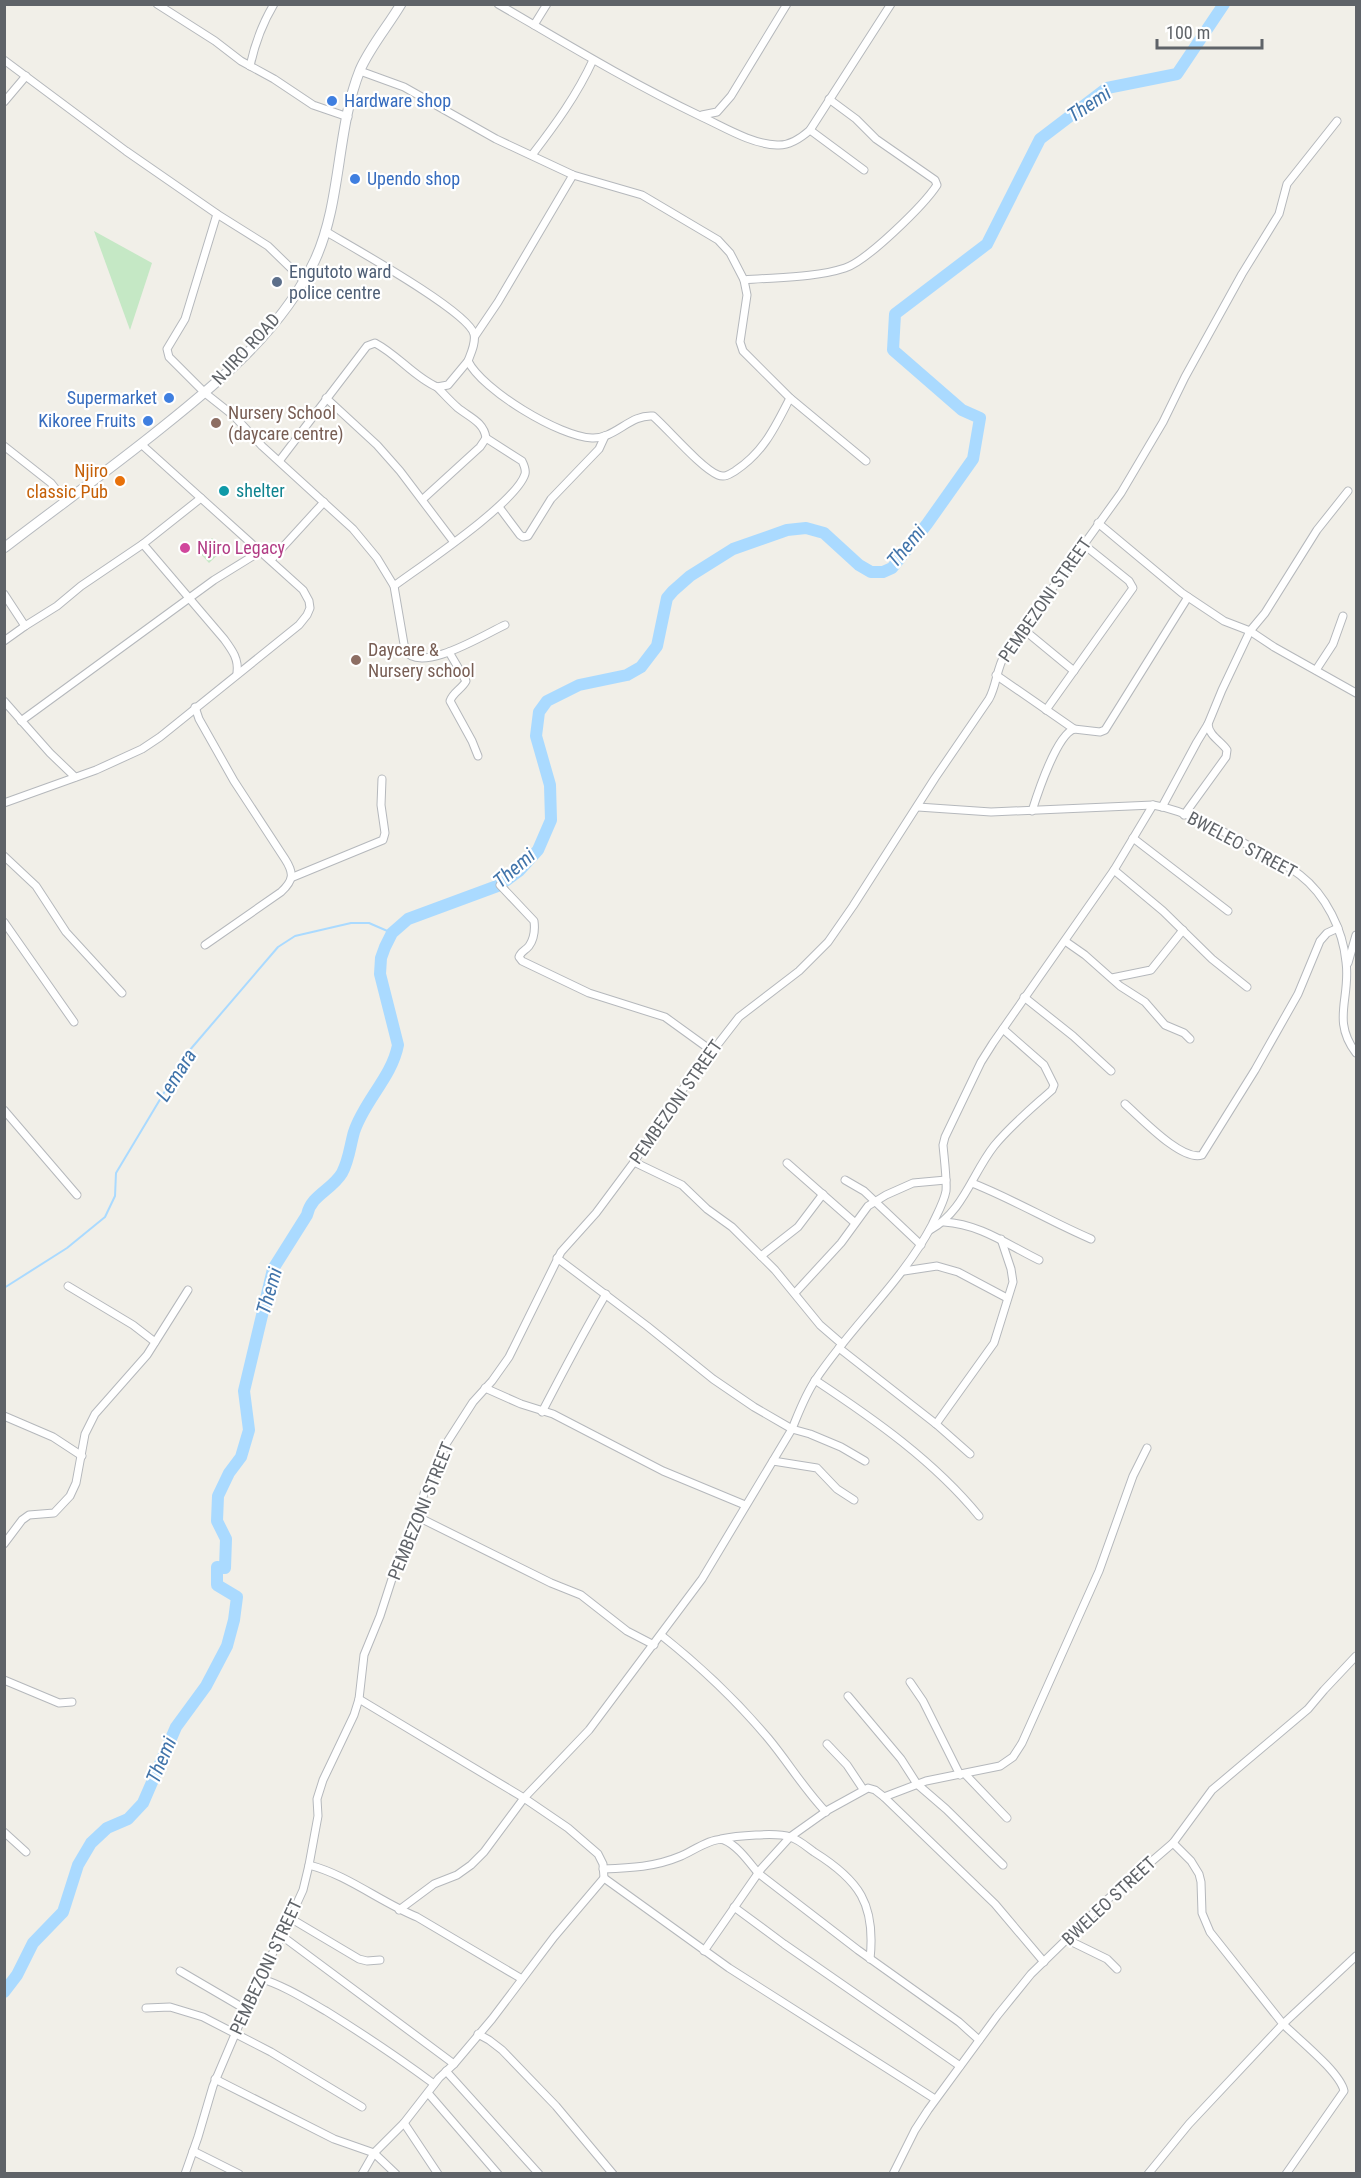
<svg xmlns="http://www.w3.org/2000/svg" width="1361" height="2178" font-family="'Roboto Condensed',sans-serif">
  <rect width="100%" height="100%" fill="#f1efe8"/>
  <g fill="#c5e8c5">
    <polygon points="94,231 152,263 130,330"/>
    <polygon points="212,538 223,550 209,563 198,551"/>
  </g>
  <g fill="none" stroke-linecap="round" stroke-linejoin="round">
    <polyline stroke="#aadaff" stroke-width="2" points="4,1288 67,1248 105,1217 115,1196 116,1173 189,1051 278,947 295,936 351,923 369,923 392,933"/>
    <path stroke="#aadaff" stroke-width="12" d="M 4,1992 L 17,1975 L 33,1943 L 63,1912 L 78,1865 L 91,1843 L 107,1828 L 128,1819 L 143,1803 L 176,1727 L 206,1686 L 227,1646 L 234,1620 L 237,1597 L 217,1585 L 217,1567 L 225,1568 L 226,1539 L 217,1521 L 218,1496 L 229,1473 L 241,1457 L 249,1430 L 244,1391 L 273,1269 L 307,1215 C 311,1195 332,1190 342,1173 C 349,1160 350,1146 354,1132 C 364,1101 392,1077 398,1045 L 380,974 L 381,958 L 385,947 L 392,933 L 408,919 L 500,885 L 519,871 L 538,850 L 551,820 L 550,785 L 536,736 L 539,712 L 547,701 L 579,685 L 627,675 L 641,667 L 657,646 L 667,598 L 673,591 L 690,576 L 733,549 L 787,530 L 806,528 L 824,533 L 859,565 L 871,572 L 883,572 L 892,568 L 927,524 L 973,459 L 980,418 L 962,410 L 893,350 L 895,314 L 987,244 L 1040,139 L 1107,88 L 1177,74 L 1224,4"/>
    <defs>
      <g id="street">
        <polyline points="157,4 215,41 241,61 274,79 313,105 348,117"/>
        <path d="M 498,4 C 565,43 631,83 700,116 C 724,127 751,144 777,145 C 790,146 801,138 810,130 L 891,4"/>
        <polyline points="534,25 547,4"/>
        <polyline points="4,60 126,151 217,214 268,246 304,281"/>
        <path d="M 250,66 C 255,43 262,24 274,4"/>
        <polyline points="360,71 404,87 496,139 573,175 642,195 718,240 730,253 744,280 747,295 740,342 743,351 790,398 866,461"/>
        <polyline points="4,102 26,76"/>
        <polyline points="702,115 717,112 731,96 787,4"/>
        <polyline points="810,130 864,170"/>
        <path d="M 532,155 C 555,125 577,95 593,60"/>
        <path d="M 217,214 L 185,319 L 167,349 L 169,357 L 205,393 L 234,416 L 262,446 L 353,529 L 377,558 L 394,586 L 405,650 C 420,675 485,634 505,625"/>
        <path d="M 325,231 C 350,246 468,311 474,334 C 476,343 471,353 468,361 C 482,390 560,437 592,438 C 615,439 630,414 653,416 C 669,430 701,468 718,475 C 725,478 730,474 735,471 C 764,452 775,427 790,398"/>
        <path d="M 744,280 C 777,277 814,278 845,268 C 867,261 924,205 937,185 L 935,180 L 876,139 L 856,119 L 829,99"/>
        <polyline points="475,336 498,302 573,175"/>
        <polyline points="326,398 377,445 400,471 453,541"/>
        <polyline points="4,446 51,483 66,502"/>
        <path d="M 280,460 L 367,346 L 375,343 C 398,355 414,377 437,387 L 448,385 L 468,361"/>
        <path d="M 423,499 L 480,447 L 486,438 C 484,422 469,417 458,408 C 450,401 444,394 437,387"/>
        <polyline points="499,507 520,535 523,537 528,536 551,499 599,449 605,436"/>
        <polyline points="1098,523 1182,593 1224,621 1250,631 1274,647 1356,693"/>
        <path d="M 143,544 L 224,639 C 232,650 239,659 237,673"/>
        <polyline points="271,560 324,502"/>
        <path d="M 394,586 C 421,566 516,503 525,474 C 526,470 524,465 522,461 L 486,438"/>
        <polyline points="4,594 25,626"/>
        <polyline points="1023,629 1074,671"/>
        <polyline points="4,641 25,626 57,606 81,586 143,544 201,498"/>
        <path d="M 449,652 L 466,681 C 462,689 453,692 450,701 L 472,741 L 478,756"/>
        <polyline points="1316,670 1333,644 1343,616"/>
        <polyline points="996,675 1074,729"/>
        <polyline points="4,701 50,753 75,777"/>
        <path d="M 195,707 L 199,719 L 234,781 L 285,859 C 294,873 294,880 281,892 L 205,945"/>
        <polyline points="1046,710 1133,588 1129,581 1083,544"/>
        <polyline points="21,721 214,580 261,551"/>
        <polyline points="4,803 96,770 142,749 160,737 299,625 307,615 310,608 309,601 303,590 141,444"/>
        <path d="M 918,807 L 991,812 L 1153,805 C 1190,811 1232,836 1265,855 C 1277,861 1290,867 1300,875 C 1326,895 1343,930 1346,962 C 1351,998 1331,1020 1356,1053"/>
        <polyline points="1162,807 1197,742 1208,724"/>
        <path d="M 1032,811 C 1038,792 1057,735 1074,729 L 1100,732 L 1105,730 L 1188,597"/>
        <path d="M 1184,815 L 1226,757 L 1227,750 C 1221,741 1209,736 1208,724 L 1222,690 L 1250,631 L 1265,613 L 1317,530 L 1348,491"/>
        <polyline points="1133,838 1228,911"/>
        <polyline points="4,856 36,886 66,932 122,993"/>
        <polyline points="1114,870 1163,911 1212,959 1247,987"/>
        <polyline points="293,877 383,840 385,833 381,805 382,779"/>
        <path d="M 500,885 L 534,921 C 535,929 534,939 529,946 C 525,951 521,951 519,957 L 522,961 L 589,993 L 665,1017 L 712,1051"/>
        <polyline points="4,922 74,1022"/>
        <polyline points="1065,941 1085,955 1120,986 1145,1002 1165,1025 1184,1033 1190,1039"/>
        <polyline points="1348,963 1356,935"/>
        <polyline points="1112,978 1151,970 1183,930"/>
        <polyline points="1024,997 1073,1036 1111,1071"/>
        <path d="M 1125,1104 C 1141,1118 1182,1162 1202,1155 L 1255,1070 L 1298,994 L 1320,941 L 1327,933 L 1338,928"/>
        <polyline points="4,1110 77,1195"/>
        <polyline points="634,1162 682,1185 707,1209 732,1227 775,1270 820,1325 842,1344"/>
        <polyline points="787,1163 854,1222"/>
        <polyline points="845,1180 864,1191 921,1245"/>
        <path d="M 972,1183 C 1013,1199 1051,1222 1091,1239"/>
        <path d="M 944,1222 C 980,1224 1008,1245 1039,1260"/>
        <path d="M 930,1230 C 963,1212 972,1174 994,1146 C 1011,1125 1032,1108 1052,1090 L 1054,1085 L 1044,1065 L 1003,1029"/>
        <polyline points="761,1256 798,1227 823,1194"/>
        <polyline points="557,1258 647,1326 713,1379 754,1407 792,1429 810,1434 841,1447 865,1461"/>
        <polyline points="904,1271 937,1266 958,1272 1007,1298"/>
        <polyline points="68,1286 133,1325 155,1342"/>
        <polyline points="795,1293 841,1243 868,1206 886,1195 913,1183 946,1180"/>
        <polyline points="839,1348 936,1424 970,1454"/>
        <path d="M 815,1380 C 874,1419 934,1461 979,1516"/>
        <polyline points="485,1388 521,1404 553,1414 663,1471 745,1505"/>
        <path d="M 542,1412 C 563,1372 583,1333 606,1294"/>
        <polyline points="4,1416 53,1437 82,1456"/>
        <polyline points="936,1424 994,1343 1013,1282 1011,1269 1001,1239"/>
        <polyline points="773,1461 817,1468 837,1489 854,1500"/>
        <polyline points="416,1516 551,1583 581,1595 627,1631 654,1645"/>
        <polyline points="4,1544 22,1520 29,1515 54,1513 70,1496 76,1483 85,1434 95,1414 147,1355 188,1290"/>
        <path d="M 661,1635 C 700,1666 736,1700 768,1738 C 788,1762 804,1789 826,1812"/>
        <polyline points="4,1680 59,1703 72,1702"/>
        <polyline points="910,1682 923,1701 960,1775"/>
        <polyline points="848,1696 901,1759 917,1784 946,1809 1003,1865"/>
        <polyline points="359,1699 524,1798 568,1828 598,1854 603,1864 604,1878 729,1968 935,2099"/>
        <polyline points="827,1744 847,1765 863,1789"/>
        <polyline points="965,1774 1007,1818"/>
        <polyline points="884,1797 926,1781 1000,1766 1013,1757 1022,1743 1099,1571 1133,1476 1147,1448"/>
        <polyline points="4,1832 26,1852"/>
        <path d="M 721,1839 C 735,1836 777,1832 790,1837 C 798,1839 807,1847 814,1852 C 859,1880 876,1904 870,1959"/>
        <path d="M 309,1865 C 348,1875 380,1902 417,1917 L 522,1979"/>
        <path d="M 603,1869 C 631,1868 655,1867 681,1856 C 691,1852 714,1836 724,1840 C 737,1845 749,1862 758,1873 L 858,1950 L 959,2022 L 979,2040"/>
        <polyline points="734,1907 784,1944 960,2066"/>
        <path d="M 399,1910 L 434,1884 L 457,1875 L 471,1865 L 484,1852 L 524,1798 L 589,1730 L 702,1579 L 792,1429 C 799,1412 805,1395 816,1379 C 852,1325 902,1282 932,1225 C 937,1214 944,1202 946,1191 C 947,1179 944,1157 943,1145 L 945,1137 L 981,1062 L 993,1043 L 1114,870 L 1153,805"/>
        <polyline points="290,1918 359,1959 367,1961 380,1960"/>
        <polyline points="282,1936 454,2064"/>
        <polyline points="1068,1940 1107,1959 1117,1969"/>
        <polyline points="704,1951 761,1869 790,1837 828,1810 868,1788 875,1790 884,1797 995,1904 1044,1962"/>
        <polyline points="180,1971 245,2009"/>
        <path d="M 259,1978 C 283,1985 305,1999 326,2011 C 363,2034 399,2058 434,2084"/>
        <polyline points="146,2008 170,2007 203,2017 271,2052 362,2107"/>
        <polyline points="478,2034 489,2040 502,2050 556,2106 613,2174"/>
        <polyline points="446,2071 539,2174"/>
        <polyline points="215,2079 334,2139 374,2153 396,2174"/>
        <polyline points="428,2093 498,2174"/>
        <polyline points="404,2123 438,2174"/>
        <polyline points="193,2151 239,2174"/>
        <path d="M 185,2174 L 198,2137 L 213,2086 L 259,1978 L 282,1936 L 303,1890 L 309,1865 L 318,1816 L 317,1799 L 323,1780 L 354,1715 L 359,1699 L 364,1655 L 380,1616 L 401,1551 L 412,1530 L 425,1491 L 446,1444 L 473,1402 L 492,1381 L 509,1357 L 561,1252 L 596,1213 L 634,1162 L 676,1098 L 739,1017 L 799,971 L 828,942 L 853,906 L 935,778 L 989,699 C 997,684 996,670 1005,654 L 1121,493 L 1163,422 L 1185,377 L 1242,274 L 1279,214 L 1287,184 L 1337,121"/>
        <polyline points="362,2174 374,2153 404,2123 439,2078 454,2064 492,2019 554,1937 604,1878"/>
        <polyline points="893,2174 915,2130 928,2110 997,2016 1031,1974 1108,1899 1173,1843 1212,1790 1308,1709 1324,1690 1356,1656"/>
        <polyline points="1148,2174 1189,2124 1283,2024 1210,1932 1202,1913 1201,1882 1199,1874 1191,1861 1173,1843"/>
        <path d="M 1286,2174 L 1344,2091 C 1340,2072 1298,2039 1283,2024 L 1356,1956"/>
      </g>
      <path id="secondary" d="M 4,548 C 56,508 109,470 160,429 C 219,382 282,330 315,260 C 342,201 336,130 360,70 C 370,47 388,26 401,4"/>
    </defs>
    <use href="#street" stroke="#b5b8bc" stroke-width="9"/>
    <use href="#secondary" stroke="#b6babf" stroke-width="11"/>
    <use href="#street" stroke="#fff" stroke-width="7"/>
    <use href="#secondary" stroke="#fff" stroke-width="9"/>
  </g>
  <g fill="#3f7fe0" stroke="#fff" stroke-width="2">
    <circle cx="332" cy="101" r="6"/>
    <circle cx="355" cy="179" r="6"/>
    <circle cx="169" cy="398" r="6"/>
    <circle cx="148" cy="421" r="6"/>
  </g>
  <circle fill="#5c6f8a" stroke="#fff" stroke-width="2" cx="277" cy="282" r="6"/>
  <g fill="#8d6e63" stroke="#fff" stroke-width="2">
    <circle cx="216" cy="423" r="6"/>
    <circle cx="356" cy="660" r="6"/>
  </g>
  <circle fill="#e8710a" stroke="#fff" stroke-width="2" cx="120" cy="481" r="6"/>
  <circle fill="#0f9aa8" stroke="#fff" stroke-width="2" cx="224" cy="491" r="6"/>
  <circle fill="#d1479c" stroke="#fff" stroke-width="2" cx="185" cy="548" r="6"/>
  <g text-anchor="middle" stroke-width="4.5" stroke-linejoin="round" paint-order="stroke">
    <g font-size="18" fill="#366cbe" stroke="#fff" text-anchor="start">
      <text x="344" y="107">Hardware shop</text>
      <text x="367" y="185">Upendo shop</text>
      <text x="157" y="404" text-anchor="end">Supermarket</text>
      <text x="136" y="427" text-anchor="end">Kikoree Fruits</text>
    </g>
    <g font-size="18" fill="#4e5e75" stroke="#fff" text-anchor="start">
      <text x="289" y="278">Engutoto ward<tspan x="289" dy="21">police centre</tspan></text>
    </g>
    <g font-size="18" fill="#5f6368" stroke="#fff">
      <text transform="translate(246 349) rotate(-47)" y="6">NJIRO ROAD</text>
      <text transform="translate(1045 600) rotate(-55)" y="6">PEMBEZONI STREET</text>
      <text transform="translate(1242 845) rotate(28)" y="6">BWELEO STREET</text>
      <text transform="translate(676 1102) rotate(-55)" y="6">PEMBEZONI STREET</text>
      <text transform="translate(421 1511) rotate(-68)" y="6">PEMBEZONI STREET</text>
      <text transform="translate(1109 1901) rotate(-43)" y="6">BWELEO STREET</text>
      <text transform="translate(266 1967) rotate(-65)" y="6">PEMBEZONI STREET</text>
    </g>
    <g font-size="18" fill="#785e54" stroke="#fff" text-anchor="start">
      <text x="228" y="419">Nursery School<tspan x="228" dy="21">(daycare centre)</tspan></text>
      <text x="368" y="656">Daycare &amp;<tspan x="368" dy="21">Nursery school</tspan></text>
    </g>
    <g font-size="18" fill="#c56008" stroke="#fff" text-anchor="end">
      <text x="108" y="477">Njiro<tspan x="108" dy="21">classic Pub</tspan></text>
    </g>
    <g font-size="18" fill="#0d838f" stroke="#fff" text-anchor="start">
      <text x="236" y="497">shelter</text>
    </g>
    <g font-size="18" fill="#b23c85" stroke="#fff" text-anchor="start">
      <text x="197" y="554">Njiro Legacy</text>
    </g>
    <g font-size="20" font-style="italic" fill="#4174aa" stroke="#fff">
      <text transform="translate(1089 104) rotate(-34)" y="7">Themi</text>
      <text transform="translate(906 546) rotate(-50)" y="7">Themi</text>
      <text transform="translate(514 868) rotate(-41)" y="7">Themi</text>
      <text transform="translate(176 1075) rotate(-58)" y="7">Lemara</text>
      <text transform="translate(269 1291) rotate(-74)" y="7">Themi</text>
      <text transform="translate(161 1760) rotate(-67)" y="7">Themi</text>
    </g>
  </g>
  <rect width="1361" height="2178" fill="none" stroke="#5f6368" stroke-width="12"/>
  <path d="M1157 39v9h105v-9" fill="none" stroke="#5f6368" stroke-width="3"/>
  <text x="1166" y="39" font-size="18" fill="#5f6368" stroke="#ffffff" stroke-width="4.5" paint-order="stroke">100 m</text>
</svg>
